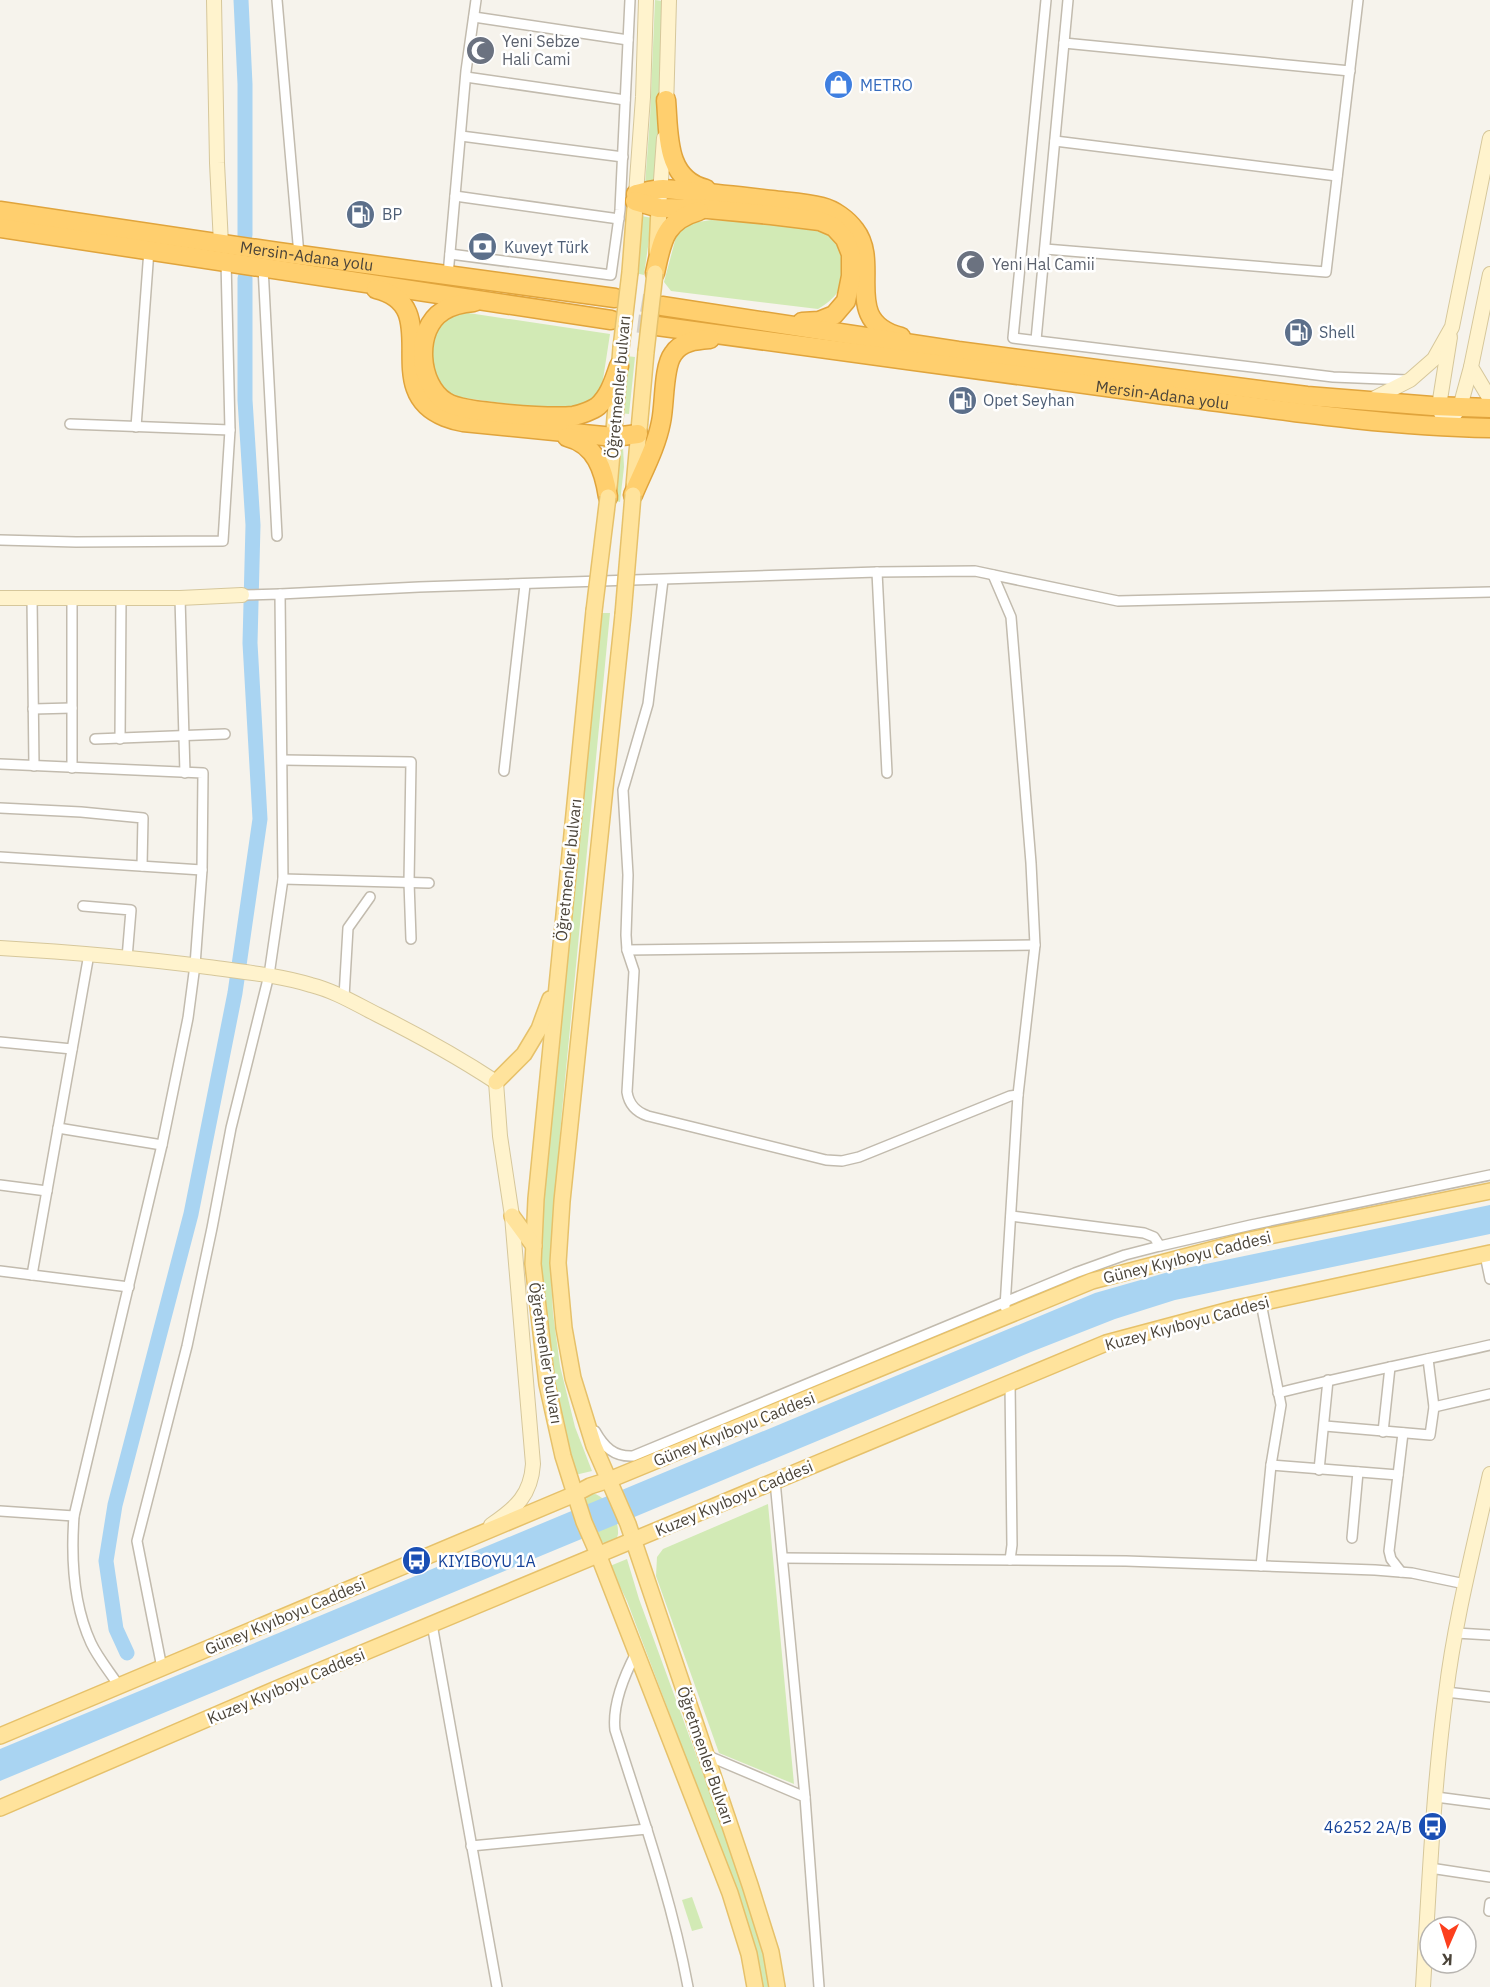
<svg xmlns="http://www.w3.org/2000/svg" width="1490" height="1987" font-family="'IBM Plex Sans',sans-serif">
  <rect width="100%" height="100%" fill="#f6f3ec"/>
  <g fill="#d2eab5">
    <polygon points="655,0 662,1 660,119 655,187 645,185 650,118"/>
    <polygon points="642,216 652,218 644,275 635,273"/>
    <path d="M 711,220 C 740,222 813,218 834,238 C 841,244 845,259 845,268 C 843,289 836,298 818,309 L 671,291 L 664,282 L 676,237 L 686,224 Z"/>
    <polygon points="455,311 610,334 602,386 591,401 570,409 529,407 450,396 437,383 431,368 430,343 438,321"/>
    <polygon points="626,356 635,357 629,414 620,413"/>
    <polygon points="616,446 623,447 624,467 620,502 612,500"/>
    <path d="M 601,613 L 610,613 L 562,1111 L 550,1259 L 553,1313 L 560,1366 L 575,1427 L 592,1471 L 575,1475 C 557,1404 541,1331 542,1257 C 543,1169 556,1078 564,991 C 576,865 589,739 601,613 Z"/>
    <path d="M 592,1493 C 607,1496 619,1518 618,1534 C 616,1546 604,1547 598,1538 C 591,1529 588,1514 584,1503 L 587,1497 Z"/>
    <polygon points="768,1504 794,1784 719,1753 656,1576 657,1557 663,1549"/>
    <polygon points="627,1559 639,1599 750,1902 762,1943 772,1987 763,1987 741,1903 627,1601 610,1566"/>
    <polygon points="692,1897 703,1928 692,1931 682,1900"/>
  </g>
  <polygon fill="#a9d4f2" points="1490,1205 1490,1234 1175,1300 1115,1319 1031,1352 0,1781 0,1749 1095,1293 1172,1271"/>
  <g fill="none" stroke-linecap="round" stroke-linejoin="round">
    <g stroke="#a9d4f2" stroke-width="15">
      <polyline points="241,0 245,84 245,235"/>
      <polyline points="127,1653 116,1629 106,1561 115,1505 191,1214 235,993 260,819 250,643 253,525 245,400 245,278"/>
    </g>
    <g stroke="#d4d0c8" stroke-width="18" stroke-dasharray="18 9" stroke-linecap="butt">
      <polyline points="615,298 662,306"/>
      <polyline points="611,320 657,326"/>
    </g>
    <defs>
      <g id="street">
        <polyline points="277,0 299,255"/>
        <polyline points="1046,0 1013,338 1333,377 1407,380"/>
        <polyline points="474,17 628,40"/>
        <polyline points="1064,43 1350,71"/>
        <polyline points="466,77 625,100"/>
        <polyline points="461,136 623,157"/>
        <polyline points="1055,141 1337,176"/>
        <polyline points="455,196 619,219"/>
        <polyline points="1045,249 1326,272 1358,0"/>
        <polyline points="450,254 611,275 620,210 630,0"/>
        <polyline points="263,267 277,536"/>
        <polyline points="448,275 466,71 476,0"/>
        <polyline points="1036,340 1068,0"/>
        <polyline points="70,424 230,430"/>
        <polyline points="136,427 149,250"/>
        <polyline points="0,540 76,542 223,541 230,430 226,261"/>
        <polyline points="877,572 975,571 1118,601 1490,592"/>
        <polyline points="993,575 1011,617 1031,863 1035,945 1018,1095 1005,1307"/>
        <path d="M 663,580 L 648,704 L 623,790 L 628,875 L 626,935 L 627,950 L 634,971 L 627,1092 C 629,1105 636,1112 648,1116 L 826,1160 L 842,1161 L 859,1157 L 1010,1096 L 1018,1095"/>
        <polyline points="280,594 419,587 877,572 887,773"/>
        <polyline points="32,598 34,766"/>
        <polyline points="180,598 185,773"/>
        <polyline points="33,709 72,708"/>
        <polyline points="95,739 225,734"/>
        <polyline points="120,739 121,598"/>
        <polyline points="283,760 411,762 409,882 411,939"/>
        <path d="M 0,764 L 203,773 L 202,870 L 195,965 L 188,1018 L 162,1145 L 74,1516 C 71,1558 73,1604 91,1643 C 98,1658 110,1672 119,1686"/>
        <polyline points="72,768 72,598"/>
        <polyline points="504,771 525,585"/>
        <polyline points="0,808 81,812 143,818 142,866"/>
        <polyline points="0,857 202,870"/>
        <polyline points="283,879 429,883"/>
        <polyline points="83,906 131,910 127,958"/>
        <polyline points="627,950 1035,945"/>
        <polyline points="344,997 348,928 370,897"/>
        <polyline points="0,1042 72,1049"/>
        <polyline points="58,1128 162,1145"/>
        <polyline points="0,1185 47,1191"/>
        <polyline points="1011,1216 1144,1233 1154,1237 1160,1246"/>
        <polyline points="1485,1255 1490,1279"/>
        <polyline points="0,1271 129,1287"/>
        <polyline points="32,1275 89,954"/>
        <polyline points="1261,1303 1281,1405 1271,1465 1261,1566"/>
        <path d="M 1278,1393 C 1349,1375 1420,1361 1490,1345"/>
        <polyline points="1434,1407 1490,1394"/>
        <polyline points="1325,1426 1430,1435 1434,1407 1428,1359"/>
        <path d="M 595,1431 C 604,1447 614,1457 633,1456 L 1075,1273 L 1125,1255 L 1160,1246 L 1251,1225 L 1490,1175"/>
        <polyline points="1383,1432 1390,1367"/>
        <polyline points="1271,1465 1398,1475"/>
        <polyline points="1319,1470 1328,1380"/>
        <polyline points="775,1481 805,1797"/>
        <polyline points="0,1511 74,1516"/>
        <polyline points="1352,1538 1358,1472"/>
        <polyline points="783,1558 1010,1560 1012,1545 1010,1383"/>
        <polyline points="1010,1560 1126,1561 1375,1570 1412,1573 1465,1584"/>
        <polyline points="1401,1572 1391,1559 1389,1551 1403,1433"/>
        <polyline points="432,1624 497,1987"/>
        <polyline points="1456,1633 1490,1635"/>
        <path d="M 636,1653 C 624,1676 612,1704 615,1730 C 642,1815 672,1900 688,1987"/>
        <polyline points="162,1668 137,1541 187,1346 212,1228 231,1128 269,975 283,879 280,594 242,595"/>
        <polyline points="1446,1692 1490,1697"/>
        <polyline points="706,1755 805,1797 819,1987"/>
        <polyline points="1436,1797 1490,1804"/>
        <polyline points="471,1846 647,1829"/>
        <polyline points="1430,1868 1490,1877"/>
        <polyline points="1489,1911 1490,1903"/>
      </g>
      <g id="secondary">
        <polyline points="214,0 217,163 221,244"/>
        <polyline points="666,110 669,0"/>
        <polyline points="636,194 643,97 646,0"/>
        <polyline points="659,208 664,138"/>
        <polyline points="1490,274 1471,367 1490,399"/>
        <polyline points="1369,401 1410,380 1434,359 1452,327 1490,138"/>
        <polyline points="1441,413 1439,406 1450,337"/>
        <polyline points="1445,427 1460,407 1471,367"/>
        <polyline points="0,598 180,598 242,595"/>
        <path d="M 0,948 C 70,952 139,958 208,967 C 243,972 278,975 311,985 C 335,991 356,1004 378,1015 C 418,1035 458,1057 496,1082 L 500,1136 L 512,1216 L 533,1464 C 531,1495 516,1508 491,1525"/>
        <path d="M 1423,1987 C 1429,1889 1433,1790 1446,1693 C 1455,1619 1474,1547 1490,1474"/>
      </g>
      <g id="primary">
        <polyline points="657,252 659,208"/>
        <polyline points="630,272 636,194"/>
        <polyline points="634,486 646,352"/>
        <polyline points="609,488 621,348"/>
        <polyline points="594,611 536,1199 533,1264 547,1384 563,1456 575,1494 584,1522 598,1554 730,1893 749,1954 755,1987"/>
        <polyline points="623,615 562,1201 558,1263 564,1328 573,1378 594,1446 628,1524 750,1885 771,1952 777,1987"/>
        <polyline points="496,1082 524,1054 539,1029 550,999"/>
        <polyline points="512,1216 534,1246"/>
        <polyline points="0,1736 575,1494 590,1486 609,1480 1092,1281 1245,1241 1490,1191"/>
        <polyline points="0,1808 281,1687 1106,1343 1237,1308 1490,1253"/>
      </g>
      <g id="highway">
        <path d="M 666,100 C 669,134 665,179 706,189"/>
        <path d="M 636,194 C 645,192 654,189 663,189 C 673,189 684,191 695,192 C 721,194 746,197 772,200 C 788,202 806,203 822,207 C 834,210 847,219 855,230 C 882,265 840,321 901,337"/>
        <polyline points="635,201 659,208 708,209 771,215 820,221 834,227 845,239 851,254 851,276 846,301 834,315 819,321 802,322"/>
        <path id="s1" d="M 0,211 L 278,252 L 615,298"/>
        <polyline points="0,228 611,320"/>
        <path d="M 655,273 C 662,241 664,221 699,211"/>
        <path d="M 376,289 C 447,306 377,390 445,417 C 450,419 457,421 463,422 L 614,437 L 638,434"/>
        <path d="M 474,302 C 463,303 452,305 443,311 C 414,329 418,385 446,402 C 462,413 552,418 573,416 C 580,415 593,410 598,406 C 610,395 614,380 619,366"/>
        <polyline points="662,306 958,351 1307,396 1432,406 1490,408"/>
        <path id="s2" d="M 657,326 C 826,348 996,373 1165,395 C 1273,409 1381,426 1490,428"/>
        <path d="M 567,437 C 596,444 604,471 608,497"/>
        <path d="M 633,495 C 643,471 656,448 661,422 C 665,404 663,367 673,354 C 681,341 697,340 710,339"/>
      </g>
    </defs>
    <use href="#street" stroke="#c2bbae" stroke-width="12"/>
    <use href="#secondary" stroke="#d6c79b" stroke-width="16"/>
    <use href="#primary" stroke="#e6c16a" stroke-width="18"/>
    <use href="#highway" stroke="#e0a43c" stroke-width="21"/>
    <use href="#street" stroke="#fff" stroke-width="9"/>
    <use href="#secondary" stroke="#fff3cd" stroke-width="14"/>
    <use href="#primary" stroke="#ffe39c" stroke-width="15"/>
    <use href="#highway" stroke="#ffcf6e" stroke-width="18"/>
    <defs>
      <g id="primary-bridge">
        <polyline points="621,348 630,272"/>
        <polyline points="646,352 655,273"/>
        <polyline points="594,611 608,497"/>
        <polyline points="623,615 633,495"/>
      </g>
    </defs>
    <use href="#primary-bridge" stroke="#e6c16a" stroke-width="18" stroke-linecap="butt"/>
    <use href="#primary-bridge" stroke="#ffe39c" stroke-width="15"/>
  </g>
  <defs>
    <symbol id="mosque-disc" viewBox="-11 -11 22 22"><circle r="9.5" fill="#6b7280" stroke="#fff"/><path d="M3.5-4.9A6 6 0 1 0 3.5 4.9A5 5 0 1 1 3.5-4.9Z" fill="#fff"/></symbol>
    <symbol id="shop-disc" viewBox="-11 -11 22 22"><circle r="9.5" fill="#3f7fe0" stroke="#fff"/><path d="M-5-2.5h2.3a2.7 3.5 0 0 1 5.4 0H5L5.5 6h-11ZM-1.5-2.5h3a1.5 2.3 0 0 0-3 0Z" fill="#fff"/></symbol>
    <symbol id="fuel-disc" viewBox="-11 -11 22 22"><circle r="9.5" fill="#5c6f8a" stroke="#fff"/><path d="M-5.5-6h7V0h2V4h1.3V-2.5L3-4.5l.8-.8L6-3V5H2.5V1h-1V6h-7ZM-4.2-4.7v3.2H.2V-4.7Z" fill="#fff"/></symbol>
    <symbol id="bank-disc" viewBox="-11 -11 22 22"><circle r="9.5" fill="#5c6f8a" stroke="#fff"/><path d="M-6-4H6V4H-6ZM0-2.3a2.3 2.3 0 1 0 0 4.6a2.3 2.3 0 1 0 0-4.6Z" fill="#fff"/></symbol>
    <symbol id="bus-disc" viewBox="-11 -11 22 22"><circle r="9.5" fill="#1a4fb4" stroke="#fff"/><path d="M-5-6H5V4H4V6H2V4H-2V6H-4V4H-5ZM-3.5-4V0h7V-4ZM-3.5 1.2v1.5H-2V1.2ZM2 1.2v1.5H3.5V1.2Z" fill="#fff"/></symbol>
  </defs>
  <g fill-rule="evenodd">
    <use href="#mosque-disc" x="464" y="34" width="33" height="33"/>
    <use href="#shop-disc" x="822" y="68" width="33" height="33"/>
    <use href="#fuel-disc" x="344" y="198" width="33" height="33"/>
    <use href="#bank-disc" x="466" y="230" width="33" height="33"/>
    <use href="#mosque-disc" x="954" y="248" width="33" height="33"/>
    <use href="#fuel-disc" x="1282" y="316" width="33" height="33"/>
    <use href="#fuel-disc" x="946" y="384" width="33" height="33"/>
    <use href="#bus-disc" x="400" y="1544" width="33" height="33"/>
    <use href="#bus-disc" x="1416" y="1810" width="33" height="33"/>
  </g>
  <g text-anchor="middle" stroke-width="5" stroke-linejoin="round" paint-order="stroke">
    <g font-size="16" fill="#5b616d" stroke="#fff" text-anchor="start">
      <text x="502" y="47">Yeni Sebze<tspan x="502" dy="18">Hali Cami</tspan></text>
      <text x="992" y="270">Yeni Hal Camii</text>
    </g>
    <g font-size="16" fill="#366cbe" stroke="#fff" text-anchor="start">
      <text x="860" y="91">METRO</text>
    </g>
    <g font-size="16" fill="#4e5e75" stroke="#fff" text-anchor="start">
      <text x="382" y="220">BP</text>
      <text x="504" y="253">Kuveyt Türk</text>
      <text x="1319" y="338">Shell</text>
      <text x="983" y="406">Opet Seyhan</text>
    </g>
    <g font-size="16" fill="#4b4439" stroke="#fff">
      <text dy="6" stroke="none"><textPath href="#s1" startOffset="310">Mersin-Adana yolu</textPath></text>
      <text transform="translate(618 387) rotate(-85)" y="6">Öğretmenler bulvarı</text>
      <text dy="6" stroke="none"><textPath href="#s2" startOffset="510">Mersin-Adana yolu</textPath></text>
      <text transform="translate(568 870) rotate(-84)" y="6">Öğretmenler bulvarı</text>
      <text transform="translate(1187 1257) rotate(-14)" y="6">Güney Kıyıboyu Caddesi</text>
      <text transform="translate(1187 1323) rotate(-15)" y="6">Kuzey Kıyıboyu Caddesi</text>
      <text transform="translate(546 1353) rotate(81)" y="6">Öğretmenler bulvarı</text>
      <text transform="translate(734 1429) rotate(-22)" y="6">Güney Kıyıboyu Caddesi</text>
      <text transform="translate(734 1498) rotate(-23)" y="6">Kuzey Kıyıboyu Caddesi</text>
      <text transform="translate(285 1616) rotate(-23)" y="6">Güney Kıyıboyu Caddesi</text>
      <text transform="translate(286 1686) rotate(-23)" y="6">Kuzey Kıyıboyu Caddesi</text>
      <text transform="translate(706 1755) rotate(71)" y="6">Öğretmenler Bulvarı</text>
    </g>
    <g font-size="16" fill="#164399" stroke="#fff" text-anchor="start">
      <text x="438" y="1567">KIYIBOYU 1A</text>
      <text x="1412" y="1833" text-anchor="end">46252 2A/B</text>
    </g>
  </g>
  <g transform="translate(1448 1945) rotate(183)"><circle r="28" fill="#ffffff" stroke="#b7b4b0" stroke-width="1.5"/>
  <path d="M0-4.5L10 22L0 15L-10 22Z" fill="#fc3f1d"/>
  <text y="-9" font-size="16" font-weight="bold" text-anchor="middle" fill="#4b4439">K</text>
  </g>
</svg>
